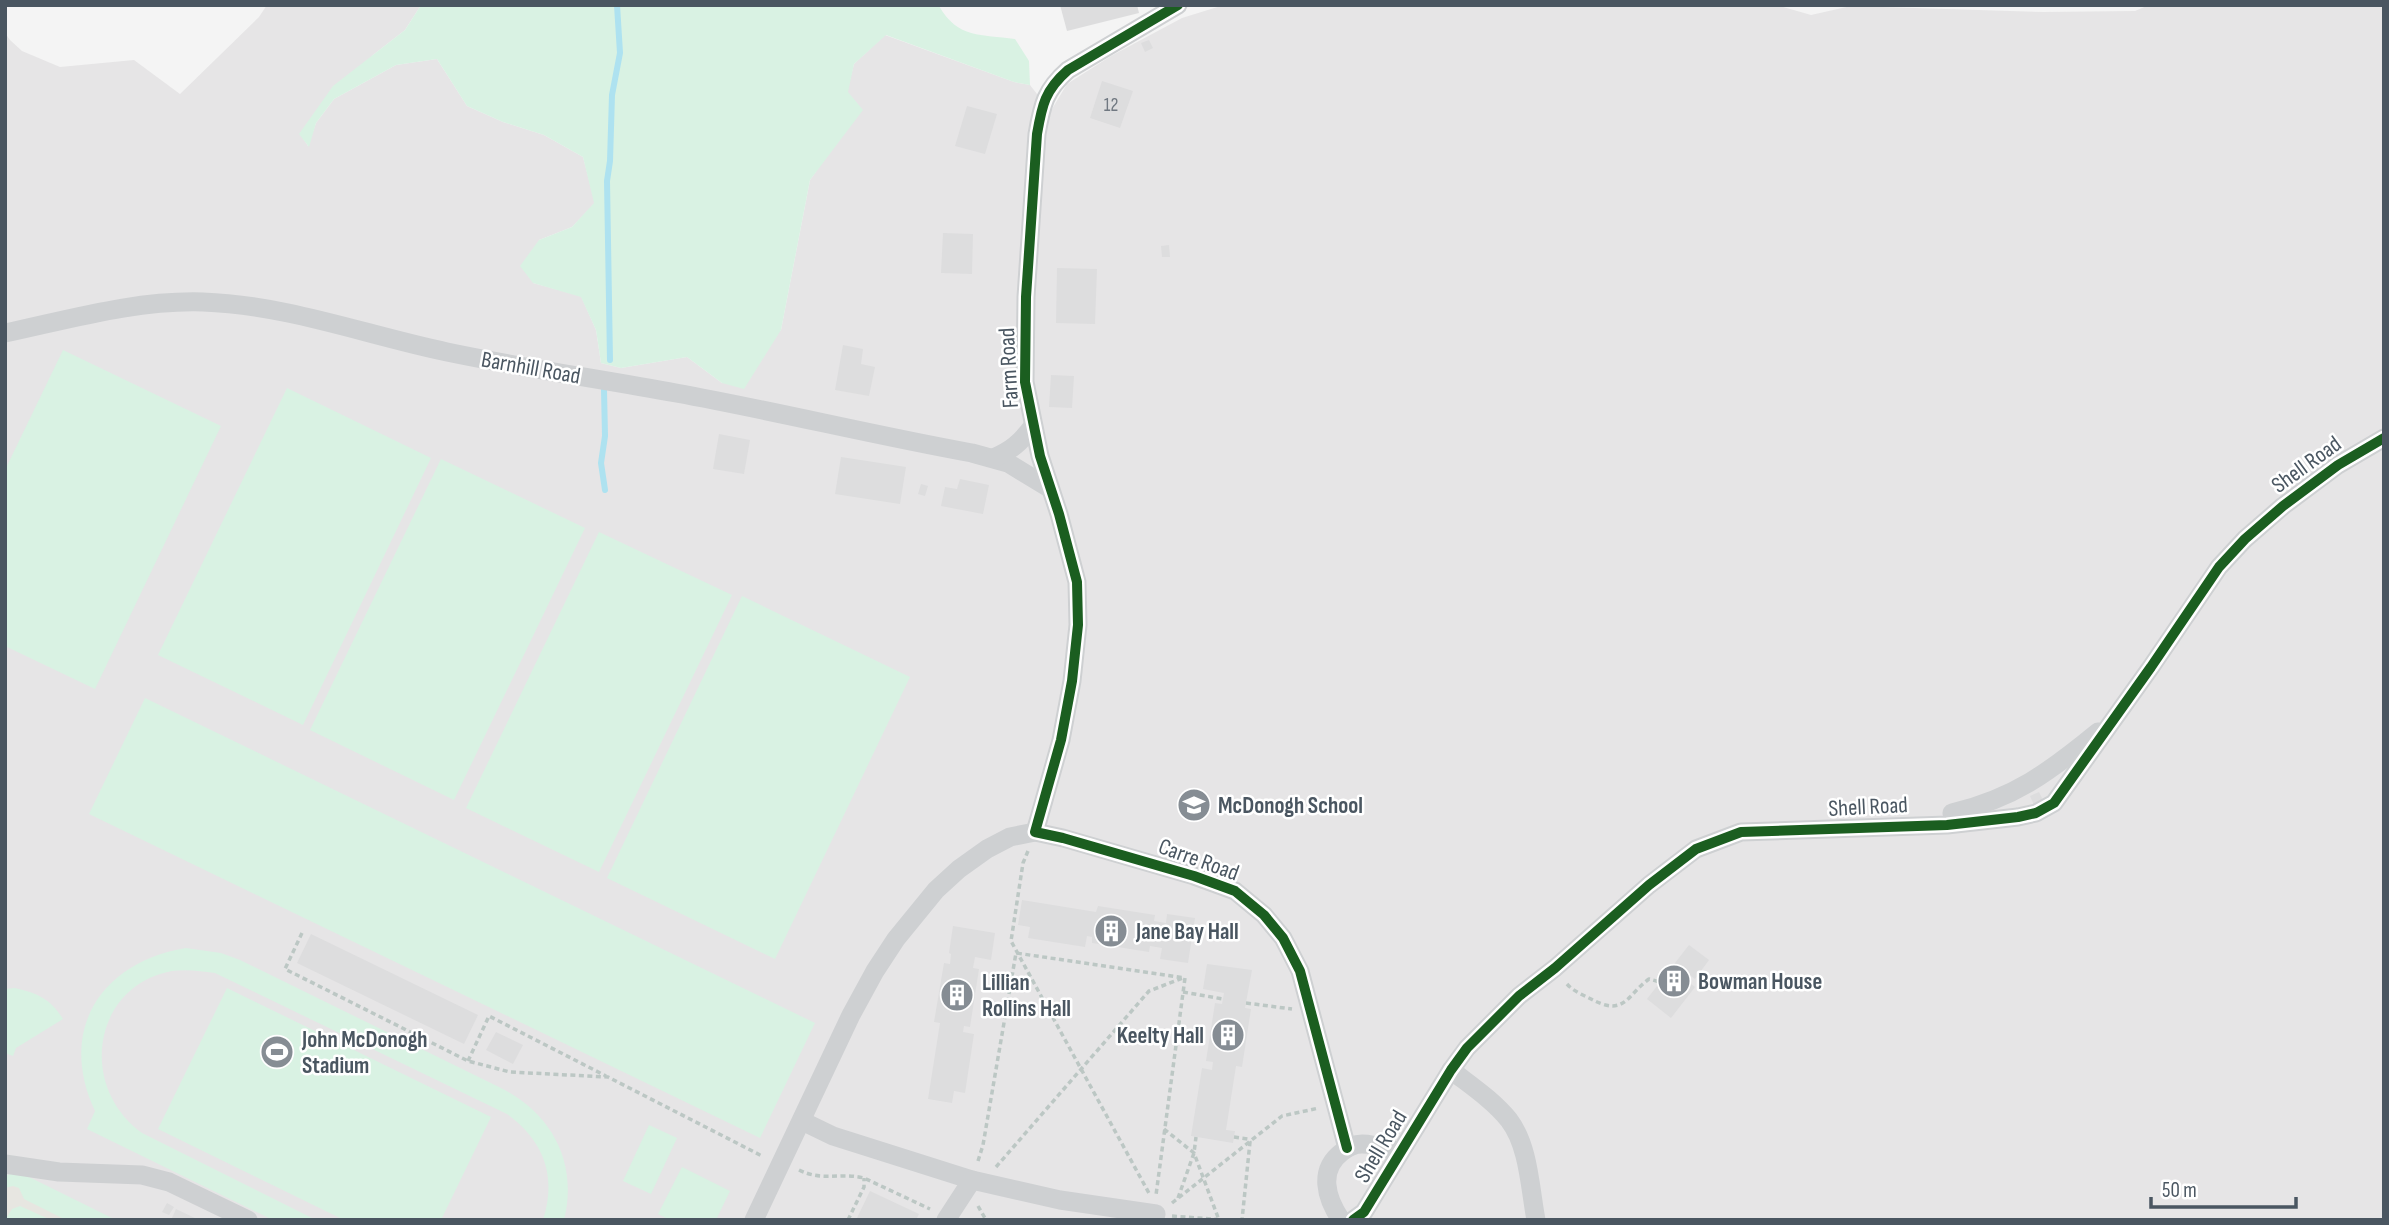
<svg xmlns="http://www.w3.org/2000/svg" width="2389" height="1225" font-family="'Sofia Sans Condensed',sans-serif">
  <rect width="100%" height="100%" fill="#f4f4f4"/>
  <polygon fill="#e6e5e6" points="267,5 421,5 405,30 373,55 300,133 308,146 316,123 334,99 396,65 437,59 467,106 503,122 544,135 583,157 595,203 572,227 539,240 533,283 581,296 596,330 601,363 621,368 687,357 722,383 781,330 810,180 832,149 854,64 885,35 1014,82 1030,85 1044,103 1052,109 1067,84 1111,56 1182,18 1224,5 1776,5 1811,15 1851,6 2043,12 2135,11 2149,5 2384,5 2384,1220 5,1220 5,33 10,40 22,51 60,67 134,60 180,94 259,17"/>
  <g fill="#d9f2e3">
    <path d="M 421,5 L 933,5 L 939,6 C 958,39 981,34 1015,39 L 1029,61 L 1030,85 L 1014,82 L 886,35 L 854,64 L 848,92 L 863,110 L 810,180 L 781,330 L 744,389 L 722,383 L 687,357 L 621,368 L 601,363 L 596,330 L 581,297 L 533,283 L 520,266 L 539,240 L 572,227 L 594,203 L 583,157 L 544,135 L 503,122 L 467,106 L 437,59 L 396,65 L 334,99 L 316,123 L 309,147 L 299,134 L 333,86 L 405,30 Z"/>
    <polygon points="63,350 221,426 95,689 5,646 5,470"/>
    <polygon points="287,388 431,458 303,725 158,655"/>
    <polygon points="441,459 585,528 454,800 310,730"/>
    <polygon points="599,532 732,595 599,872 466,808"/>
    <polygon points="742,596 910,677 775,959 607,878"/>
    <polygon points="145,698 815,1023 760,1138 89,814"/>
    <path d="M 186,948 L 221,953 L 240,960 L 503,1089 C 553,1115 578,1164 564,1220 L 543,1220 C 557,1176 544,1141 507,1114 L 215,973 C 201,971 187,969 172,971 C 92,986 78,1087 142,1133 L 316,1220 L 273,1220 L 87,1129 L 95,1111 C 57,1030 101,962 186,948 Z"/>
    <path d="M 15,988 C 37,993 51,999 63,1019 L 16,1048 L 13,1056 L 5,1053 C 9,1040 5,1006 5,989 Z"/>
    <polygon points="227,988 491,1117 441,1220 344,1220 158,1129"/>
    <polygon points="649,1125 677,1138 651,1194 623,1181"/>
    <polygon points="682,1167 730,1191 716,1220 670,1220 658,1214"/>
    <polygon points="17,1171 116,1220 5,1220 5,1176"/>
  </g>
  <polygon fill="#e7e6e1" points="13,1186 19,1188 24,1199 66,1220 51,1220 20,1206 12,1209 5,1220 5,1188"/>
  <g fill="none" stroke-linecap="round" stroke-linejoin="round">
    <g stroke="#aee2f0" stroke-width="6">
      <polyline points="610,360 607,181 610,161 612,95 620,53 617,5"/>
      <polyline points="604,390 605,436 601,463 605,490"/>
    </g>
  </g>
  <g fill="#ddddde">
    <polygon points="1060,5 1137,5 1139,13 1067,31"/>
    <polygon points="1149,40 1153,48 1145,52 1141,43"/>
    <polygon points="1102,81 1133,91 1120,128 1090,118"/>
    <polygon points="967,106 997,114 985,154 955,146"/>
    <polygon points="943,233 973,234 972,274 941,273"/>
    <polygon points="1169,245 1170,257 1162,257 1161,246"/>
    <polygon points="1057,268 1097,269 1095,324 1056,323"/>
    <polygon points="843,345 863,349 861,364 875,367 869,396 835,390"/>
    <polygon points="1051,375 1074,376 1072,408 1049,407"/>
    <polygon points="719,434 750,440 744,474 713,469"/>
    <polygon points="841,457 906,467 900,504 835,494"/>
    <polygon points="960,479 989,485 983,514 941,506 945,487 957,489"/>
    <polygon points="921,484 928,486 925,496 918,494"/>
    <polygon points="2039,792 2043,800 2034,805 2030,796"/>
    <polygon points="1022,900 1096,912 1098,906 1155,915 1154,921 1166,923 1167,914 1195,918 1188,963 1160,959 1162,948 1150,946 1149,952 1092,943 1092,937 1087,936 1085,947 1028,938 1030,927 1018,925"/>
    <polygon points="953,926 995,933 991,960 975,957 973,968 979,969 970,1027 964,1026 963,1032 974,1034 965,1093 954,1091 952,1103 928,1099 940,1023 934,1022 944,963 950,964 951,954 949,953"/>
    <polygon points="311,934 478,1015 464,1044 297,963"/>
    <polygon points="1689,945 1709,960 1695,979 1691,976 1687,981 1695,987 1671,1018 1647,999"/>
    <polygon points="1207,964 1252,970 1245,1008 1251,1009 1242,1067 1236,1066 1226,1130 1235,1131 1233,1143 1191,1136 1202,1068 1212,1070 1213,1062 1206,1061 1215,1003 1222,1004 1224,993 1203,989"/>
    <polygon points="496,1032 523,1045 513,1064 486,1050"/>
    <polygon points="870,1191 919,1214 916,1220 862,1220 857,1218"/>
    <polygon points="167,1203 174,1207 169,1215 162,1212"/>
    <polygon points="176,1209 199,1220 171,1220"/>
  </g>
  <g fill="none" stroke-linecap="round" stroke-linejoin="round">
    <g stroke="#bcc7c4" stroke-width="3.5" stroke-dasharray="5 3.5" stroke-linecap="butt">
      <polyline points="1028,851 1023,863 1011,941 1150,1195"/>
      <polyline points="302,933 285,969 468,1061 510,1072 608,1077 762,1156"/>
      <path d="M 1567,984 C 1573,991 1583,995 1591,999 C 1625,1017 1626,996 1649,979 L 1660,982"/>
      <polyline points="1183,992 1223,999"/>
      <polyline points="1246,1003 1292,1009"/>
      <polyline points="468,1061 489,1016 606,1076"/>
      <polyline points="1164,1129 1194,1153 1219,1220"/>
      <polyline points="1234,1137 1248,1139 1250,1142 1242,1220"/>
      <polyline points="978,1161 983,1145 1016,953 1185,978 1156,1195"/>
      <polyline points="996,1167 1149,991 1183,978"/>
      <path d="M 799,1170 C 823,1182 840,1172 864,1178 L 930,1209"/>
      <polyline points="1178,1198 1194,1153 1196,1137"/>
      <polyline points="1172,1203 1282,1116 1319,1108"/>
      <polyline points="978,1206 986,1220"/>
      <polyline points="1172,1216 1224,1220"/>
      <polyline points="848,1220 864,1187 864,1178"/>
    </g>
    <g stroke="#ced0d2" stroke-width="19">
      <path d="M 5,333 C 71,319 135,300 203,302 C 287,305 366,335 447,352 C 523,368 600,379 676,393 C 775,411 873,435 972,453 L 1008,463 L 1049,488"/>
      <path d="M 993,458 C 1011,451 1021,442 1033,426"/>
      <path d="M 1952,813 C 2015,798 2049,772 2098,732"/>
      <path d="M 1035,832 L 1061,740 L 1072,681 L 1078,625 L 1077,582 L 1059,514 L 1040,456 L 1025,382 L 1026,297 L 1037,134 C 1042,105 1045,90 1068,70 L 1178,5"/>
      <path d="M 1451,1070 C 1470,1085 1493,1100 1509,1120 C 1529,1146 1530,1189 1536,1220"/>
      <polyline points="802,1121 833,1136 972,1180 1060,1200 1156,1214 1154,1220"/>
      <polyline points="5,1164 59,1172 142,1175 169,1182 248,1220"/>
      <polyline points="754,1220 851,1015 875,971 896,939 936,890 959,869 987,849 1010,837 1035,832 1063,838 1194,876 1235,891 1264,915 1283,938 1300,971 1347,1148"/>
      <polyline points="946,1220 972,1180"/>
      <path d="M 1341,1220 C 1326,1198 1318,1170 1342,1152 C 1348,1147 1355,1144 1362,1144 C 1375,1144 1388,1149 1400,1152"/>
      <polyline points="1353,1220 1364,1212 1451,1070 1467,1048 1519,996 1555,968 1649,885 1696,849 1741,832 1947,825 2018,817 2036,813 2054,803 2151,667 2219,567 2245,539 2283,506 2338,465 2384,438"/>
    </g>
    <defs>
      <g id="cycleway">
        <path d="M 1178,5 L 1068,70 C 1045,90 1042,105 1037,134 L 1026,297 L 1025,382 L 1040,456 L 1059,514 L 1077,582 L 1078,625 L 1072,681 L 1061,740 L 1035,832 L 1063,838 L 1194,876 L 1235,891 L 1264,915 L 1283,938 L 1300,971 L 1347,1148"/>
        <polyline points="1353,1220 1364,1212 1451,1070 1467,1048 1519,996 1555,968 1649,885 1696,849 1741,832 1947,825 2018,817 2036,813 2054,803 2151,667 2219,567 2245,539 2283,506 2338,465 2384,438"/>
      </g>
    </defs>
    <use href="#cycleway" stroke="#fff" stroke-width="15"/>
    <use href="#cycleway" stroke="#1b5e20" stroke-width="10"/>
  </g>
  <defs>
    <symbol id="school-disc" viewBox="-11 -11 22 22"><circle r="9.5" fill="#868d94" stroke="#fff"/><path d="M0-5L7-2L0 1L-7-2ZM-4 1L0 2.5L4 1V4Q0 6-4 4Z" fill="#fff"/></symbol>
    <symbol id="building-disc" viewBox="-11 -11 22 22"><circle r="9.5" fill="#868d94" stroke="#fff"/><path d="M-4-6H4V6H1V3H-1V6H-4ZM-2.5-4.3h1.7v1.8h-1.7ZM.8-4.3h1.7v1.8H.8ZM-2.5-1h1.7V.8h-1.7ZM.8-1h1.7V.8H.8Z" fill="#fff"/></symbol>
    <symbol id="stadium-disc" viewBox="-11 -11 22 22"><circle r="9.5" fill="#868d94" stroke="#fff"/><path d="M0-5a6.5 5 0 1 0 0 10a6.5 5 0 1 0 0-10ZM-3.5-1.8h7v3.6h-7Z" fill="#fff"/></symbol>
  </defs>
  <g fill-rule="evenodd">
    <use href="#school-disc" x="1175" y="786" width="38" height="38"/>
    <use href="#building-disc" x="1092" y="912" width="38" height="38"/>
    <use href="#building-disc" x="1655" y="962" width="38" height="38"/>
    <use href="#building-disc" x="938" y="976" width="38" height="38"/>
    <use href="#building-disc" x="1209" y="1016" width="38" height="38"/>
    <use href="#stadium-disc" x="258" y="1033" width="38" height="38"/>
  </g>
  <g text-anchor="middle" stroke-width="5" stroke-linejoin="round" paint-order="stroke">
    <g font-size="19" fill="#707881">
      <text x="1111" y="111">12</text>
    </g>
    <g font-size="23" fill="#4a5661" stroke="#fff">
      <text transform="translate(531 367) rotate(10)" y="8">Barnhill Road</text>
      <text transform="translate(1008 368) rotate(-93)" y="8">Farm Road</text>
      <text transform="translate(2306 464) rotate(-36)" y="8">Shell Road</text>
      <text transform="translate(1868 806) rotate(-3)" y="8">Shell Road</text>
      <text transform="translate(1199 859) rotate(20)" y="8">Carre Road</text>
      <text transform="translate(1380 1146) rotate(-59)" y="8">Shell Road</text>
    </g>
    <g font-size="23" font-weight="bold" fill="#4a5661" stroke="#fff" text-anchor="start">
      <text x="1218" y="813">McDonogh School</text>
      <text x="1136" y="939">Jane Bay Hall</text>
      <text x="1698" y="989">Bowman House</text>
      <text x="982" y="990">Lillian<tspan x="982" dy="26">Rollins Hall</tspan></text>
      <text x="1204" y="1043" text-anchor="end">Keelty Hall</text>
      <text x="302" y="1047">John McDonogh<tspan x="302" dy="26">Stadium</tspan></text>
    </g>
  </g>
  <rect width="2389" height="1225" fill="none" stroke="#4a5661" stroke-width="14"/>
  <path d="M2151 1197v10h145v-10" fill="none" stroke="#4a5661" stroke-width="3.5"/>
  <text x="2162" y="1197" font-size="21" fill="#4a5661" stroke="#ffffff" stroke-width="5" paint-order="stroke">50 m</text>
</svg>
